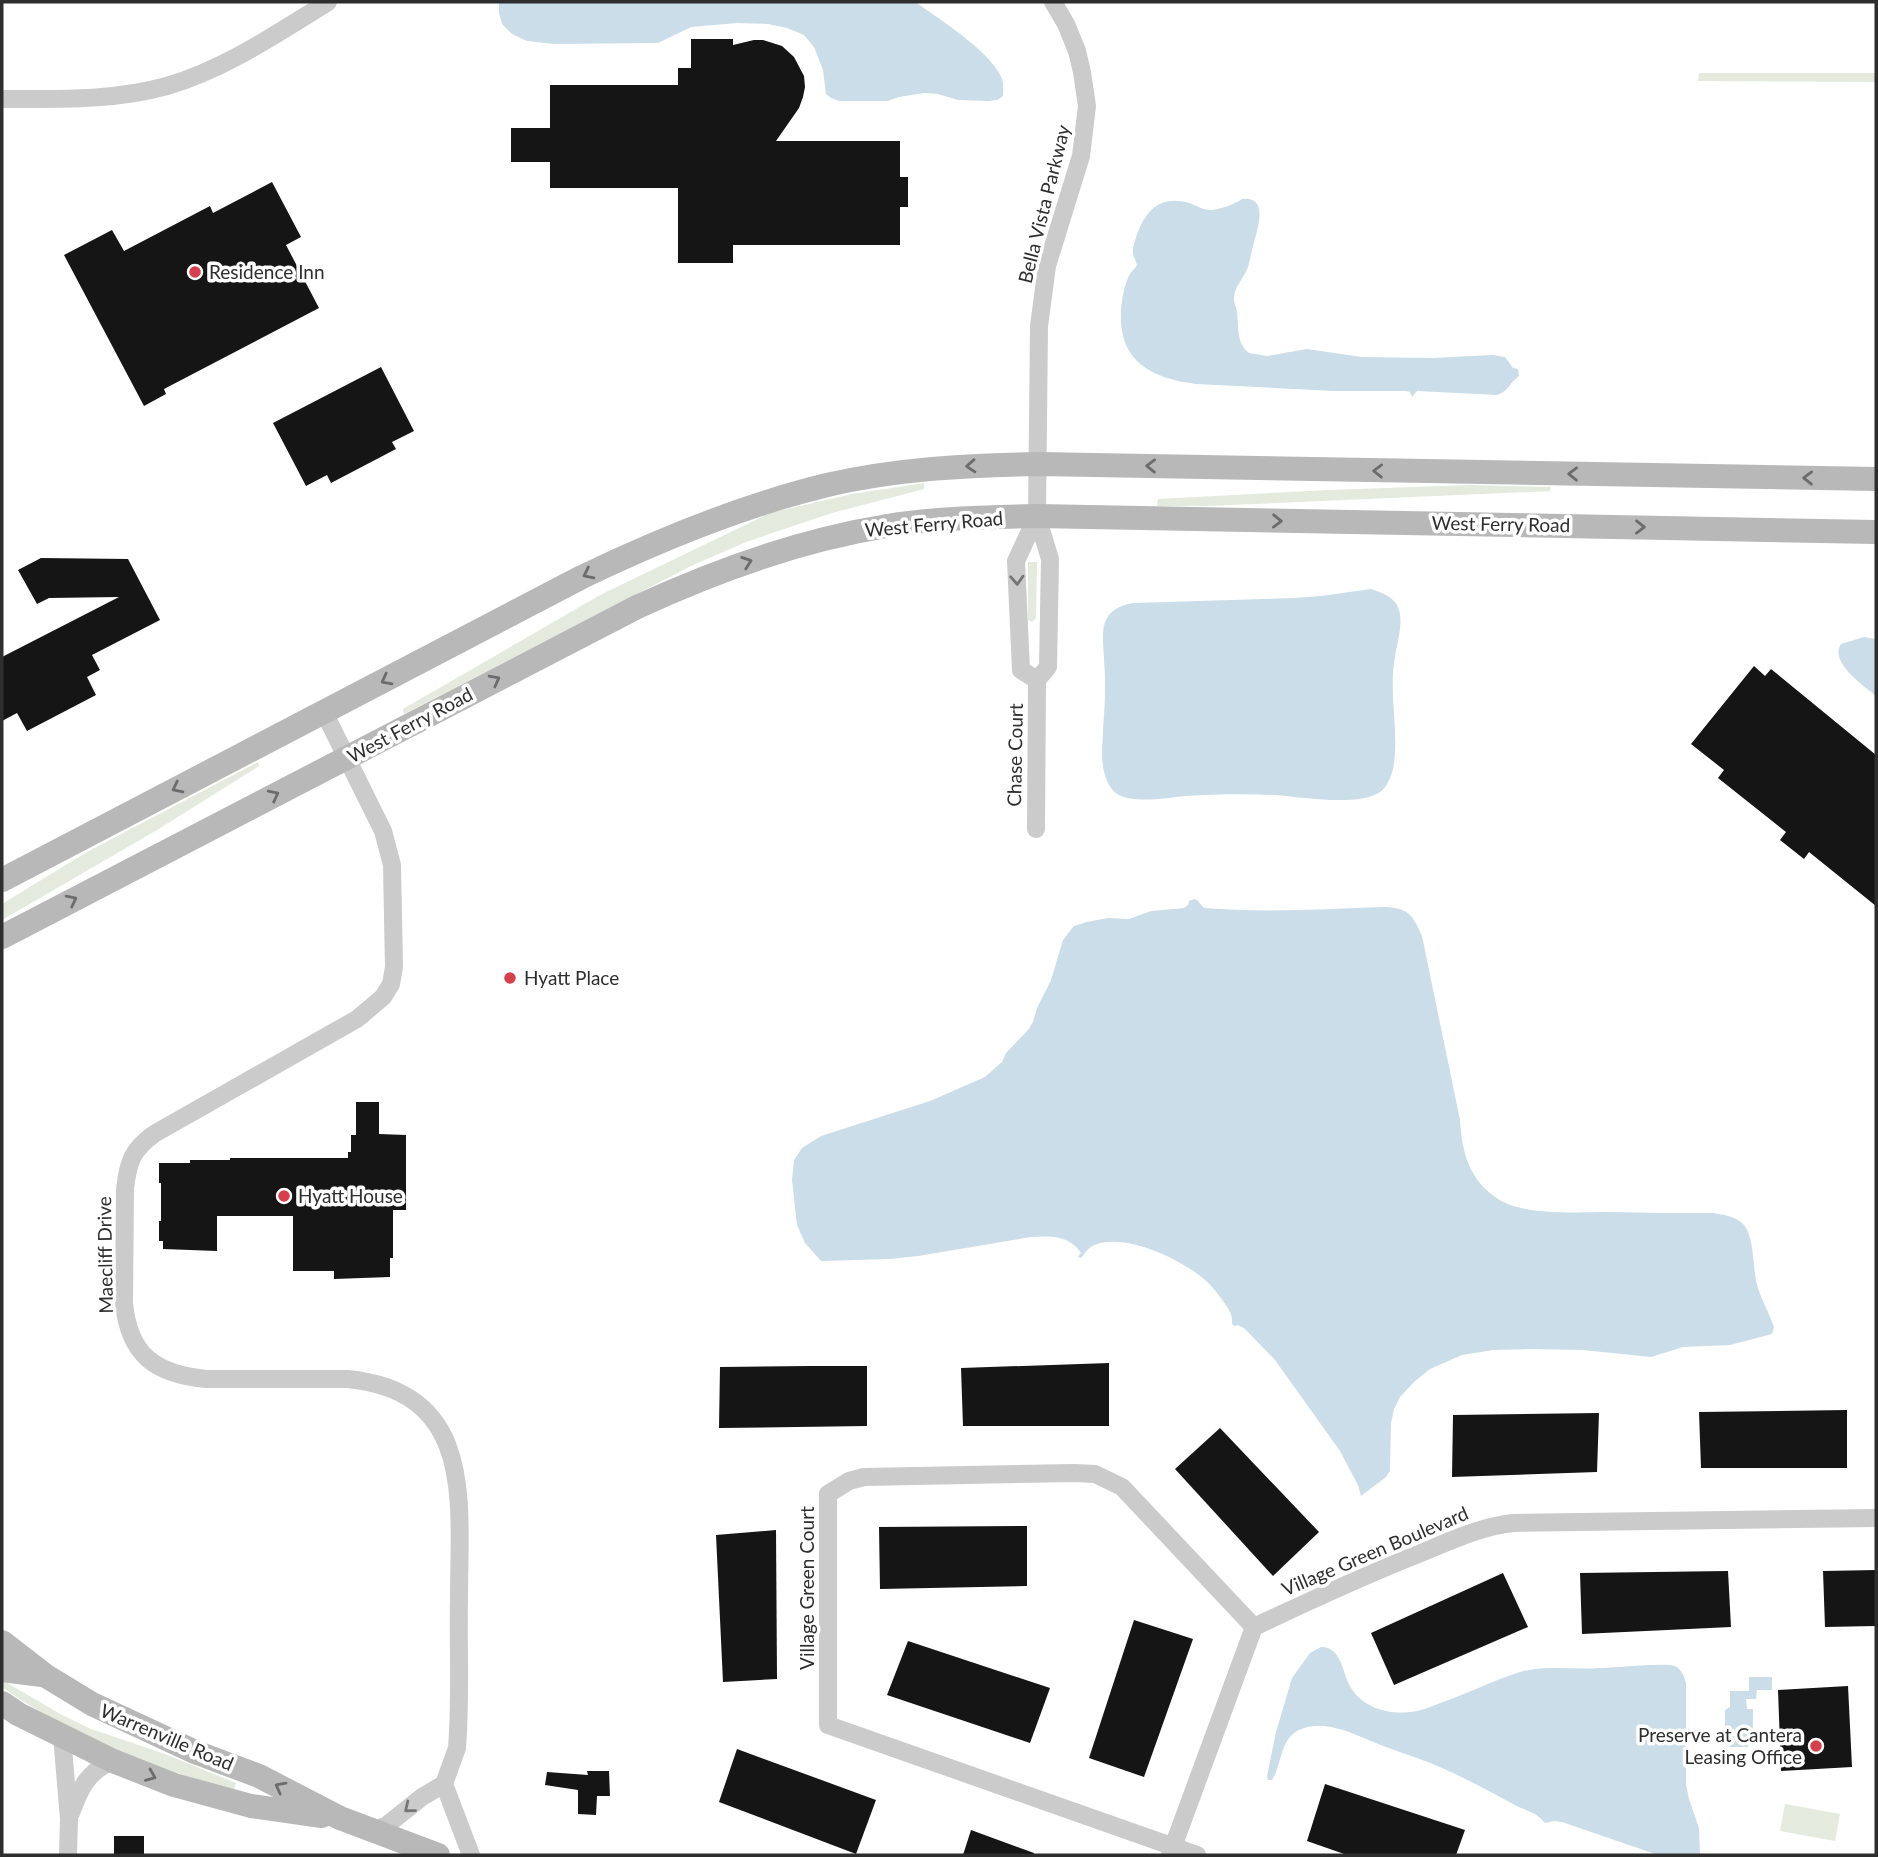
<svg xmlns="http://www.w3.org/2000/svg" width="1878" height="1857" font-family="Lato,sans-serif">
  <rect width="100%" height="100%" fill="#fff"/>
  <g fill="#e4eadd">
    <polygon points="1699,73 1876,73 1876,82 1698,81"/>
    <polygon points="924,483 924,489 832,513 746,542 691,566 404,714 403,709 602,594 770,513 852,494"/>
    <polygon points="1471,485 1551,487 1550,491 1207,506 1157,506 1158,499 1329,490"/>
    <polygon points="1028,562 1037,562 1036,618 1032,622 1028,620"/>
    <polygon points="258,762 259,766 157,830 2,920 2,904 87,852"/>
    <path d="M 2,1680 L 62,1715 L 91,1729 L 162,1753 L 236,1783 L 234,1791 C 203,1781 171,1772 141,1760 C 93,1742 44,1717 2,1687 Z"/>
    <polygon points="1785,1804 1840,1814 1835,1841 1780,1831"/>
  </g>
  <g fill="#cbdde8">
    <path d="M 499,2 L 915,2 C 937,17 994,54 1002,79 C 1004,85 1003,91 1003,96 L 997,100 L 988,101 L 958,100 L 938,94 L 924,93 L 899,97 L 888,101 L 839,101 L 831,98 L 826,94 L 823,70 L 814,47 L 804,35 L 787,28 L 768,24 L 737,23 L 691,27 L 658,43 L 554,44 L 527,41 L 512,34 L 502,24 L 499,13 Z"/>
    <path d="M 1242,199 C 1270,196 1257,230 1253,246 C 1251,253 1250,261 1248,267 C 1244,278 1235,286 1234,297 C 1233,303 1237,307 1237,313 C 1239,327 1236,343 1249,353 L 1267,356 L 1307,349 L 1362,357 L 1432,358 L 1493,355 L 1505,357 L 1513,368 L 1518,369 L 1519,376 C 1510,382 1508,392 1497,395 L 1417,391 L 1412,397 L 1410,392 L 1406,391 L 1334,391 L 1196,384 C 1150,378 1118,361 1121,310 C 1122,299 1124,287 1128,278 C 1130,272 1134,270 1137,265 C 1136,261 1134,258 1133,254 C 1132,247 1137,234 1140,227 C 1150,205 1165,196 1189,203 C 1196,205 1202,210 1210,210 C 1219,210 1235,204 1242,199 Z"/>
    <path d="M 1371,589 C 1380,592 1392,596 1397,605 C 1405,621 1397,641 1395,657 C 1388,694 1400,732 1393,769 C 1391,777 1387,787 1380,792 C 1359,807 1301,797 1275,795 C 1246,794 1215,794 1185,796 C 1166,798 1134,804 1117,794 C 1109,789 1104,775 1103,766 C 1101,754 1103,741 1103,729 C 1105,706 1106,683 1104,660 C 1104,647 1100,630 1107,618 C 1113,608 1123,605 1133,603 L 1293,598 L 1321,596 Z"/>
    <path d="M 1864,637 L 1876,639 L 1876,696 C 1863,685 1829,662 1841,644 Z"/>
    <path d="M 1194,899 L 1197,900 L 1204,908 C 1264,913 1324,909 1385,907 C 1408,908 1413,915 1422,936 L 1460,1120 C 1462,1153 1469,1180 1498,1199 C 1523,1216 1580,1212 1610,1212 C 1644,1213 1678,1213 1713,1213 C 1724,1215 1735,1216 1743,1224 C 1754,1235 1753,1266 1756,1281 C 1760,1298 1769,1312 1774,1327 L 1772,1334 L 1730,1345 L 1683,1347 L 1651,1357 L 1583,1350 L 1533,1349 L 1493,1350 L 1462,1355 L 1430,1369 L 1414,1382 L 1400,1397 L 1394,1409 L 1391,1423 L 1390,1471 L 1386,1477 L 1361,1496 L 1358,1485 L 1340,1451 L 1275,1360 L 1244,1328 L 1238,1325 L 1234,1326 L 1232,1324 C 1233,1316 1230,1311 1225,1304 C 1219,1295 1212,1286 1204,1279 C 1180,1259 1128,1234 1097,1244 C 1089,1246 1086,1252 1081,1258 L 1078,1257 L 1081,1253 C 1069,1235 1050,1236 1031,1237 L 918,1256 L 890,1259 L 821,1261 L 805,1243 L 797,1225 L 792,1180 L 794,1160 L 802,1148 L 821,1136 L 930,1101 L 985,1077 L 1002,1062 L 1006,1053 L 1028,1030 L 1033,1022 L 1037,1008 L 1051,980 L 1063,940 L 1074,926 L 1087,922 L 1108,918 L 1129,919 L 1151,911 L 1184,908 L 1188,905 L 1189,901 Z"/>
    <path d="M 1321,1647 C 1342,1647 1342,1672 1350,1686 C 1361,1707 1388,1715 1410,1712 C 1422,1711 1434,1705 1446,1701 C 1471,1692 1494,1680 1520,1672 C 1546,1665 1574,1670 1600,1668 C 1614,1668 1665,1662 1675,1666 C 1682,1670 1684,1676 1686,1683 L 1686,1784 L 1689,1799 L 1699,1828 L 1700,1855 L 1658,1855 L 1562,1822 L 1554,1821 L 1545,1823 C 1534,1810 1527,1812 1513,1804 C 1493,1793 1472,1782 1451,1772 C 1430,1762 1408,1755 1386,1747 C 1367,1740 1351,1731 1331,1727 C 1320,1725 1310,1725 1299,1730 C 1280,1739 1282,1764 1272,1780 L 1268,1780 L 1267,1776 L 1276,1732 L 1292,1678 L 1310,1653 Z"/>
    <polygon points="1749,1677 1772,1677 1772,1690 1757,1690 1756,1699 1746,1699 1747,1709 1753,1709 1753,1729 1748,1730 1748,1747 1730,1747 1730,1731 1725,1728 1725,1710 1730,1707 1730,1691 1749,1691"/>
  </g>
  <g fill="#151515">
    <polygon points="691,39 733,39 733,45 754,40 763,40 782,46 794,57 804,76 805,87 803,97 799,108 776,141 900,141 900,177 908,177 908,207 900,207 900,245 733,245 733,263 678,263 678,188 550,188 550,162 511,162 511,128 550,128 550,85 678,85 678,68 691,68"/>
    <polygon points="272,182 301,237 286,245 319,308 164,389 166,394 144,406 64,255 112,230 124,251 210,206 213,213"/>
    <polygon points="381,367 414,431 392,442 396,449 331,483 327,475 306,486 273,423"/>
    <polygon points="41,558 128,559 160,620 92,655 100,670 87,677 96,695 27,731 17,713 2,721 2,657 119,597 49,598 37,604 18,570"/>
    <polygon points="1754,666 1765,676 1771,669 1876,755 1876,906 1809,852 1804,859 1780,840 1786,832 1718,778 1724,770 1691,744"/>
    <polygon points="356,1102 379,1102 379,1134 406,1135 406,1210 393,1210 393,1258 390,1258 390,1277 334,1279 334,1271 293,1271 293,1216 217,1216 217,1251 163,1249 163,1241 159,1241 159,1221 161,1221 161,1183 159,1183 159,1163 190,1163 190,1160 230,1160 230,1158 348,1158 348,1152 351,1152 351,1135 356,1135"/>
    <polygon points="1109,1363 1109,1426 963,1426 961,1368"/>
    <polygon points="810,1366 867,1366 867,1426 719,1428 720,1367"/>
    <polygon points="1847,1410 1847,1468 1701,1468 1699,1412"/>
    <polygon points="1599,1413 1597,1472 1452,1477 1453,1415"/>
    <polygon points="1220,1428 1319,1532 1273,1576 1175,1469"/>
    <polygon points="1027,1526 1027,1586 880,1589 879,1527"/>
    <polygon points="776,1530 777,1679 723,1682 716,1535"/>
    <polygon points="1876,1570 1876,1626 1825,1627 1823,1571"/>
    <polygon points="1728,1571 1731,1627 1582,1634 1580,1573"/>
    <polygon points="1503,1573 1528,1627 1394,1685 1371,1633"/>
    <polygon points="1134,1620 1193,1639 1144,1777 1089,1758"/>
    <polygon points="908,1641 1050,1688 1030,1743 887,1695"/>
    <polygon points="1848,1686 1852,1767 1781,1771 1778,1690"/>
    <polygon points="737,1749 876,1800 856,1854 719,1802"/>
    <polygon points="587,1771 609,1771 610,1796 597,1796 596,1815 578,1814 578,1790 545,1785 547,1772 588,1775"/>
    <polygon points="1325,1784 1465,1830 1456,1855 1347,1855 1307,1841"/>
    <polygon points="971,1830 1034,1853 1034,1855 963,1855"/>
    <rect x="114" y="1836" width="30" height="19"/>
  </g>
  <g fill="none" stroke-linecap="round" stroke-linejoin="round">
    <g stroke="#cbcbcb" stroke-width="18">
      <path d="M 2,99 C 57,99 113,101 167,86 C 225,69 276,34 328,2"/>
      <polyline points="1037,516 1016,561 1021,670 1037,680"/>
      <path d="M 324,712 L 383,831 L 392,865 L 394,967 L 391,984 L 383,997 L 357,1019 L 154,1134 C 132,1150 128,1162 125,1189 L 124,1303 C 129,1355 155,1374 206,1379 L 348,1379 C 476,1392 459,1502 459,1599 C 458,1648 461,1699 457,1748 L 444,1784 L 422,1797 L 387,1825 L 374,1831"/>
      <polyline points="1036,829 1037,680 1048,667 1050,559 1037,516 1039,326 1047,266 1081,156 1087,106 1082,72 1077,51 1066,24 1053,2"/>
      <polyline points="62,1736 69,1819 68,1855"/>
      <polyline points="444,1784 471,1855"/>
      <path d="M 71,1813 C 80,1788 88,1771 113,1761"/>
      <path d="M 1170,1855 L 1254,1627 C 1307,1602 1361,1577 1416,1555 C 1448,1542 1478,1527 1513,1523 L 1876,1518"/>
      <polyline points="1197,1855 828,1725 828,1494 849,1481 864,1477 1075,1473 1095,1474 1122,1487 1254,1627"/>
    </g>
    <g stroke="#b8b8b8" stroke-width="24">
      <path d="M 2,880 L 582,577 C 661,539 741,506 827,485 C 896,469 968,465 1039,464 L 1876,479"/>
      <path d="M 2,937 L 637,607 C 717,570 800,540 887,526 C 936,518 987,517 1037,516 L 1876,532"/>
      <polyline points="2,1642 46,1676 92,1704 195,1752 259,1776 340,1818 438,1855"/>
      <polyline points="2,1670 42,1675"/>
      <polyline points="2,1703 18,1714 113,1761 174,1785 251,1806 322,1816"/>
    </g>
  </g>
  <defs><path id="oneway-chevron" d="M-2-3.5L2.5 0L-2 3.5" fill="none" stroke-width="1.6" stroke-linecap="round" stroke-linejoin="round" transform="scale(1.75)"/></defs>
  <g stroke="#6c6c6c">
    <use href="#oneway-chevron" transform="translate(971 466) rotate(176)"/>
    <use href="#oneway-chevron" transform="translate(1151 466) rotate(-179)"/>
    <use href="#oneway-chevron" transform="translate(1378 471) rotate(-179)"/>
    <use href="#oneway-chevron" transform="translate(1573 474) rotate(-179)"/>
    <use href="#oneway-chevron" transform="translate(1808 478) rotate(-179)"/>
    <use href="#oneway-chevron" transform="translate(1277 521) rotate(1)"/>
    <use href="#oneway-chevron" transform="translate(1640 527) rotate(1)"/>
    <use href="#oneway-chevron" transform="translate(747 562) rotate(-19)"/>
    <use href="#oneway-chevron" transform="translate(588 574) rotate(154)"/>
    <use href="#oneway-chevron" transform="translate(386 680) rotate(152)"/>
    <use href="#oneway-chevron" transform="translate(495 680) rotate(-28)"/>
    <use href="#oneway-chevron" transform="translate(177 788) rotate(153)"/>
    <use href="#oneway-chevron" transform="translate(274 795) rotate(-27)"/>
    <use href="#oneway-chevron" transform="translate(72 900) rotate(-27)"/>
    <use href="#oneway-chevron" transform="translate(151 1776) rotate(22)"/>
    <use href="#oneway-chevron" transform="translate(280 1787) rotate(-152)"/>
  </g>
  <g stroke="#757575">
    <use href="#oneway-chevron" transform="translate(1017 580) rotate(87)"/>
    <use href="#oneway-chevron" transform="translate(409 1808) rotate(141)"/>
  </g>
  <g fill="#d4414c" stroke="#fff" stroke-width="2.5">
    <circle cx="195" cy="272" r="7"/>
    <circle cx="510" cy="978" r="7"/>
    <circle cx="284" cy="1196" r="7"/>
    <circle cx="1816" cy="1746" r="7"/>
  </g>
  <g text-anchor="middle" stroke-width="7" stroke-linejoin="round" paint-order="stroke">
    <g font-size="19" fill="#2e2e2e" stroke="#fff">
      <text transform="translate(1044 204) rotate(-76)" y="7">Bella Vista Parkway</text>
      <text transform="translate(934 524) rotate(-5)" y="7">West Ferry Road</text>
      <text transform="translate(1501 524) rotate(1)" y="7">West Ferry Road</text>
      <text transform="translate(410 725) rotate(-28)" y="7">West Ferry Road</text>
      <text transform="translate(1015 755) rotate(-89)" y="7">Chase Court</text>
      <text transform="translate(105 1255) rotate(-91)" y="7">Maecliff Drive</text>
      <text transform="translate(1375 1551) rotate(-23)" y="7">Village Green Boulevard</text>
      <text transform="translate(807 1588) rotate(-90)" y="7">Village Green Court</text>
      <text transform="translate(167 1737) rotate(23)" y="7">Warrenville Road</text>
    </g>
    <g font-size="19" fill="#2e2e2e" stroke="#fff" text-anchor="start">
      <text x="209" y="279">Residence Inn</text>
      <text x="524" y="985">Hyatt Place</text>
      <text x="298" y="1203">Hyatt House</text>
      <text x="1802" y="1742" text-anchor="end">Preserve at Cantera<tspan x="1802" dy="22">Leasing Office</tspan></text>
    </g>
  </g>
  <rect width="1878" height="1857" fill="none" stroke="#2e2e2e" stroke-width="7"/>
</svg>
